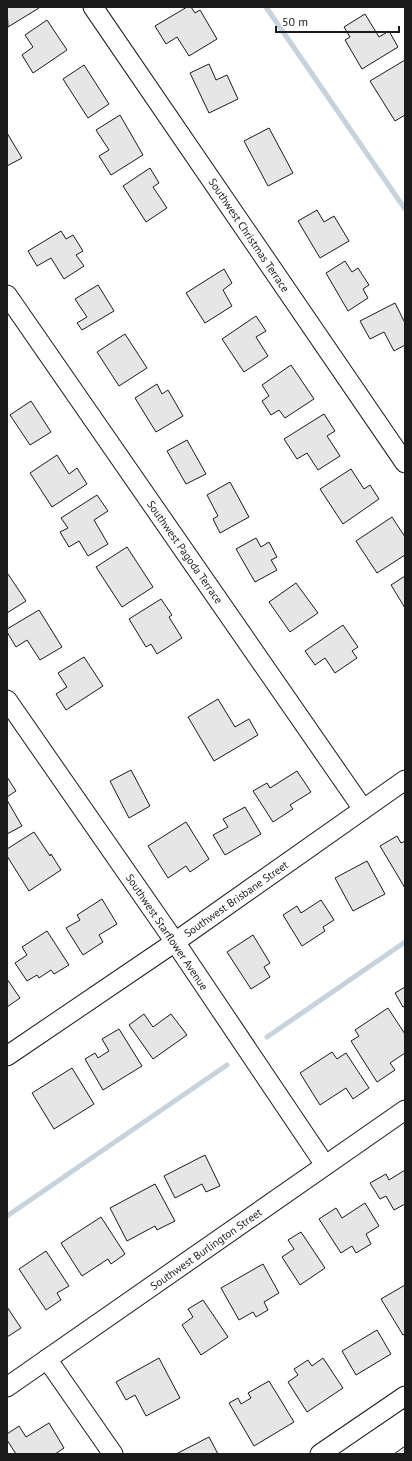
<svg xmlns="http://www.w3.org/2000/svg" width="412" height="1461" font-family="'PT Sans',sans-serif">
  <rect width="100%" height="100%" fill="#fff"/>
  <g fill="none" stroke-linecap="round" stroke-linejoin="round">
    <g stroke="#c6d2dc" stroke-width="5">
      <polyline points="266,7 405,209"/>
      <polyline points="267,1037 405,942"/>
      <polyline points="7,1216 227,1065"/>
    </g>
  </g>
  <g fill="#e6e6e6" stroke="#1a1a1a">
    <polygon points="7,7 38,7 39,8 8,27"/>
    <polygon points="187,7 191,7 195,13 200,10 217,39 189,56 177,37 166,44 155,26"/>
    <polygon points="365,14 379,37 389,31 398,47 362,69 345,40 350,37 344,27"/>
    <polygon points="47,20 67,50 33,73 22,55 33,47 25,35"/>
    <polygon points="405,60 405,115 395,121 370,81"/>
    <polygon points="209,64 216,80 227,75 238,99 209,113 190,73"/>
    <polygon points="84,65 109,104 88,118 63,79"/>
    <polygon points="120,115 143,155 111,175 99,156 109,150 96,130"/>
    <polygon points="269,128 293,173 268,186 244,141"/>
    <polygon points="7,133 22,158 7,166"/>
    <polygon points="150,168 159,183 153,187 167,208 146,222 123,186"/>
    <polygon points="317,210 324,222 334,216 349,241 320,258 298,221"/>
    <polygon points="61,231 66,239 73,235 83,251 76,255 84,266 64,279 51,258 37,266 28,251"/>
    <polygon points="345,261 352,272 358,268 369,285 363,289 368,298 348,311 326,273"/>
    <polygon points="224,269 232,283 223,290 232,306 205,323 186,293"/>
    <polygon points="98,285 114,311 82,330 77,323 87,317 75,299"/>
    <polygon points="395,303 405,323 405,345 394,351 384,332 370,339 360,321"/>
    <polygon points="256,316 266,331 256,337 268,356 244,372 222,339"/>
    <polygon points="125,334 147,368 119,386 97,352"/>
    <polygon points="291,365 314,399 285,418 279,410 271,415 262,401 269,396 262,385"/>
    <polygon points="157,384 162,394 168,390 183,416 156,432 135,398"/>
    <polygon points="31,401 51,432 30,445 10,415"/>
    <polygon points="324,414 335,431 327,436 340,456 318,470 307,453 297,459 284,439"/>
    <polygon points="187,440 206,474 186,484 167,451"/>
    <polygon points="57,455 69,474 77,468 87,484 52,507 30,473"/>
    <polygon points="351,469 364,489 370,485 379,499 343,524 320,489"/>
    <polygon points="230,482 249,517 220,533 213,519 218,516 207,495"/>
    <polygon points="97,495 108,511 94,520 108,544 88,556 79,541 69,547 60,532 68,528 61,518"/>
    <polygon points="392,517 405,537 405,555 377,573 356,541"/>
    <polygon points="256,538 261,547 269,542 277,557 271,560 277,570 255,582 236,549"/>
    <polygon points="127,547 153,587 122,607 96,567"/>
    <polygon points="8,574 26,601 7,613 7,575"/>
    <polygon points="405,576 405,608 391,585"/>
    <polygon points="296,583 318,613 290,632 269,602"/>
    <polygon points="161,599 172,615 169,617 182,638 157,654 151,644 146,647 129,619"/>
    <polygon points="39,610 62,647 40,660 27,640 16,647 7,632 7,629"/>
    <polygon points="343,625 358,647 352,651 357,658 335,673 325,658 315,665 305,651"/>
    <polygon points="84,657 103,686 66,710 56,694 67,687 58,673"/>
    <polygon points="218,699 235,727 249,719 258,735 214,761 188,717"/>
    <polygon points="131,770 150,806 129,818 110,781"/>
    <polygon points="297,771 311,792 290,805 293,809 273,822 253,791 267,783 270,788"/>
    <polygon points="7,777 16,791 7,797"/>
    <polygon points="7,800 22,826 7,834"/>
    <polygon points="245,807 261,834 225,855 213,835 228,827 223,819"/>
    <polygon points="186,822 209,859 190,872 186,866 168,878 148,846"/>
    <polygon points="34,832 50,856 51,854 61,870 29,891 7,856 7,849"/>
    <polygon points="397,836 401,843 405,841 405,888 380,846"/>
    <polygon points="367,861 385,894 353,911 335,878"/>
    <polygon points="102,899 117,924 99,935 103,942 83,955 66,928 80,920 77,915"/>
    <polygon points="321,900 334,920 323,927 325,931 302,946 283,915 297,906 301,913"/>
    <polygon points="47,931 69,965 54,974 51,970 39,978 37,975 27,981 15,963 27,955 22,947"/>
    <polygon points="253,935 270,963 264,967 270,977 251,989 227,952"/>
    <polygon points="7,979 20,998 7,1007"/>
    <polygon points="405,987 405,1006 403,1007 395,993"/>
    <polygon points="388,1008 405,1034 405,1053 390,1063 395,1070 377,1082 351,1041 359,1036 355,1030"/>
    <polygon points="144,1014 153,1027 171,1014 187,1035 153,1059 129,1025"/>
    <polygon points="119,1029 142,1066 103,1090 85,1059 95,1053 98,1058 109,1051 102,1039"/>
    <polygon points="332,1052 337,1059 346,1053 369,1088 353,1099 346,1088 320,1105 300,1073"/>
    <polygon points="72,1068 94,1104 54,1129 32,1093"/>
    <polygon points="205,1155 220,1186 206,1192 202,1184 175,1198 164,1176"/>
    <polygon points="405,1170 405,1204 394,1210 386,1196 380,1199 370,1183 386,1174 389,1180"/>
    <polygon points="155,1184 175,1221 157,1230 155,1226 127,1241 110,1208"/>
    <polygon points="365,1203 379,1226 366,1234 371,1244 356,1253 352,1246 341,1253 319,1219 336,1208 342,1218"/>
    <polygon points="101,1217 125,1254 111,1264 108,1259 82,1276 61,1243"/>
    <polygon points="301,1232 325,1268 300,1285 282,1257 294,1249 288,1240"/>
    <polygon points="46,1251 69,1286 57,1293 61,1300 46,1310 19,1269"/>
    <polygon points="263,1264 279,1293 264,1302 268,1310 256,1317 253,1312 239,1320 221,1288"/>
    <polygon points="405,1285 405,1334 403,1335 381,1299"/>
    <polygon points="203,1300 228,1337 201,1355 182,1325 193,1317 188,1309"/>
    <polygon points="7,1307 21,1328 7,1337"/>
    <polygon points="377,1330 391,1354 356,1375 342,1351"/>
    <polygon points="159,1358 180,1398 146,1416 135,1395 126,1400 116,1382"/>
    <polygon points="323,1358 343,1388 307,1412 288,1382 298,1375 294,1369 308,1360 312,1366"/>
    <polygon points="269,1381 294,1422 254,1446 229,1403 238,1398 241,1404 251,1398 248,1393"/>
    <polygon points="49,1423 64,1448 55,1454 16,1454 7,1440 7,1434 19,1426 26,1437"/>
    <polygon points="209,1437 218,1454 176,1454"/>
    <polygon points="405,1446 405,1454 394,1454"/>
  </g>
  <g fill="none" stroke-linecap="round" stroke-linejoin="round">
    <defs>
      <g id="minor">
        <polyline points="93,7 405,463"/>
        <polyline points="7,295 363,809"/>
        <polyline points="7,700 175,942 325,1165"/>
        <polyline points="7,1056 175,942 405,780"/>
        <polyline points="47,1359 113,1454"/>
        <polyline points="7,1387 405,1110"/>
        <polyline points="320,1454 405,1396"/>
      </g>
    </defs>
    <use href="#minor" stroke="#1a1a1a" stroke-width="21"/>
    <use href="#minor" stroke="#fff" stroke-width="19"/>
  </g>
  <g text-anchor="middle" stroke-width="3" stroke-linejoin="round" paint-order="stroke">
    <g font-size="11" fill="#1a1a1a" stroke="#fff">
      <text transform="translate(249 235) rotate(56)" y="4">Southwest Christmas Terrace</text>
      <text transform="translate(185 552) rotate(55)" y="4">Southwest Pagoda Terrace</text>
      <text transform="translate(236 899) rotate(-35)" y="4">Southwest Brisbane Street</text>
      <text transform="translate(167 932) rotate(56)" y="4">Southwest Starflower Avenue</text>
      <text transform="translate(206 1249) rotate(-35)" y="4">Southwest Burlington Street</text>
    </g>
  </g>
  <rect width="412" height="1461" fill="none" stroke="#1a1a1a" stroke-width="16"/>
  <path d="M276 26v6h123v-6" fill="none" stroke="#1a1a1a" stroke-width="2"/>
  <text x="282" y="26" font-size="12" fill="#1a1a1a" stroke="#ffffff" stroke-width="3" paint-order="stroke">50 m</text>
</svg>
